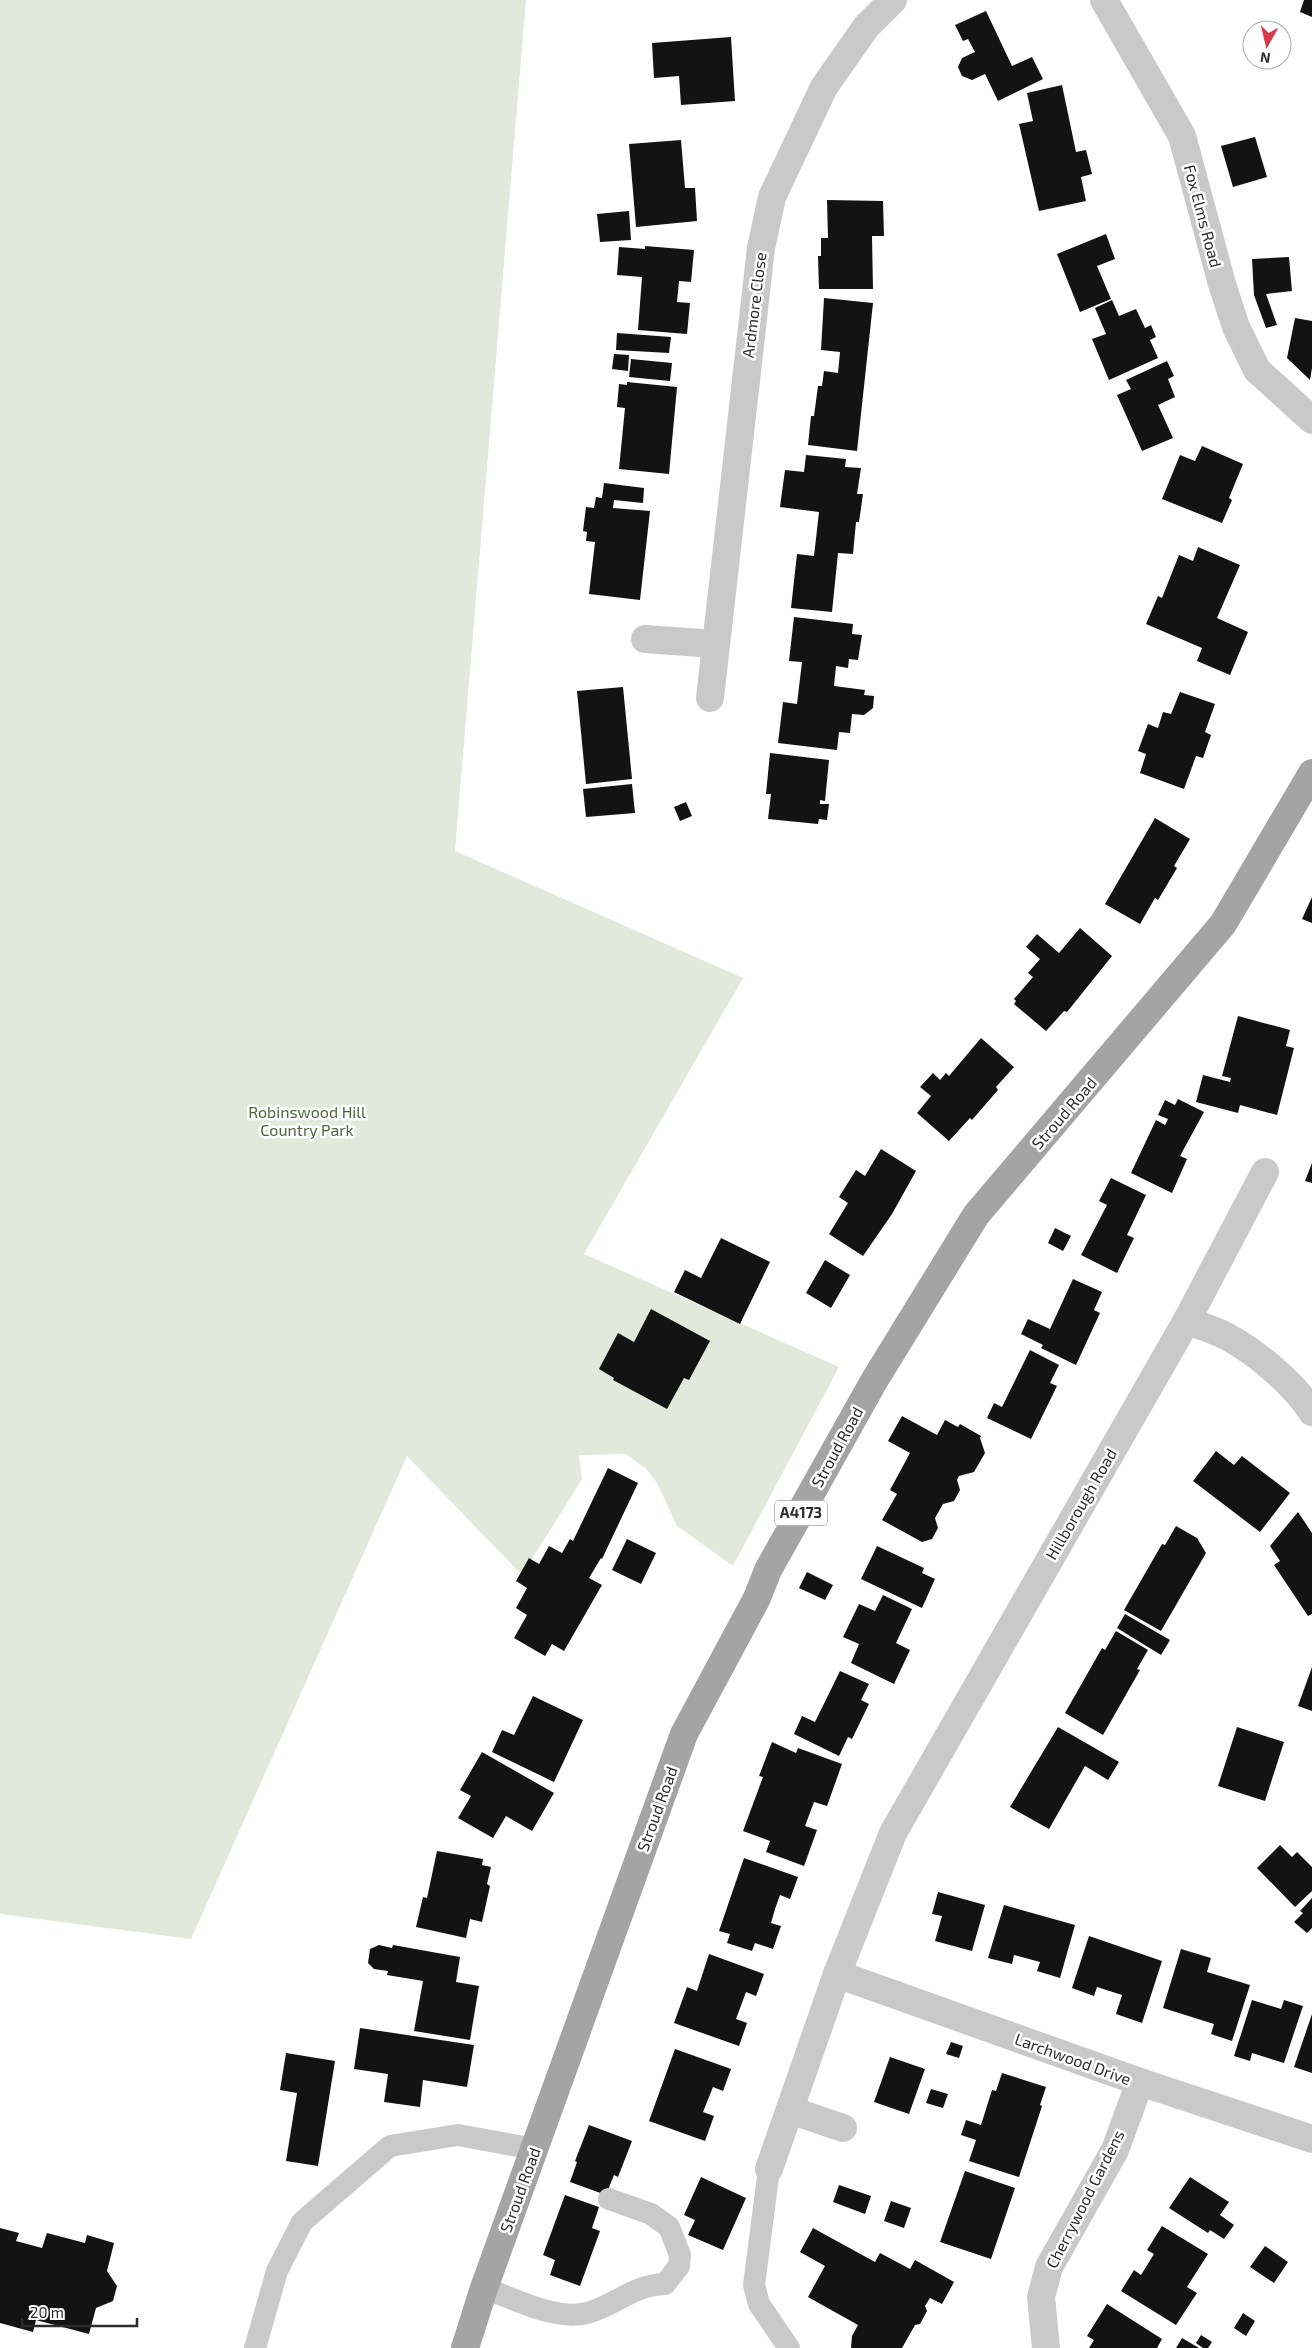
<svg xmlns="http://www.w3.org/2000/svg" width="1312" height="2348" font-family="'Exo 2',sans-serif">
  <rect width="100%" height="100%" fill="#fff"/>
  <polygon fill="#e2e9db" points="0,0 526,0 455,851 743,978 584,1254 839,1367 733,1566 677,1526 657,1483 646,1469 626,1454 584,1455 579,1455 582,1479 522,1575 407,1456 191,1939 0,1914"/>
  <g fill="#131313">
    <polygon points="1304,0 1312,0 1312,17 1300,12"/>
    <polygon points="986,11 1012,66 1032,57 1043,79 998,101 985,74 972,80 962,76 958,67 962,58 975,52 968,39 963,41 955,25"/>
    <polygon points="731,37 735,101 681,105 679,76 654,78 652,43"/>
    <polygon points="1062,85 1076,152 1086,150 1092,174 1081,177 1086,201 1039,211 1019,124 1033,121 1027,93"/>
    <polygon points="1255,137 1267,177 1233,187 1221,146"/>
    <polygon points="681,140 685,188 695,188 697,221 636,227 629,144"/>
    <polygon points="827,200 883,201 884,236 872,236 873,289 819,289 818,256 821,256 821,238 828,238"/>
    <polygon points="629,211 631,240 600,242 597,214"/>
    <polygon points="1106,234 1115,259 1097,266 1111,299 1080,312 1057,254"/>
    <polygon points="645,246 694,250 691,282 679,281 677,302 690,303 687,334 638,330 642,277 617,275 619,247 645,249"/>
    <polygon points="1289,257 1292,291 1266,294 1277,325 1266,328 1254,295 1252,259"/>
    <polygon points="824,298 873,303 857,451 808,445 811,416 814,416 818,386 822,386 824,371 838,373 840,352 821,350"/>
    <polygon points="1112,300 1119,316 1136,309 1145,328 1151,325 1156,337 1150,340 1158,358 1109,380 1092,339 1106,334 1095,308"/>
    <polygon points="1295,318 1312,321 1312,368 1310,380 1287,358"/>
    <polygon points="617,333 671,337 669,353 616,350"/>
    <polygon points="614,354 629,355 628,371 612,369"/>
    <polygon points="631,359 672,363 670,381 629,377"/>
    <polygon points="1167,361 1174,376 1168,379 1175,397 1158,405 1173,438 1142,451 1117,395 1131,389 1126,380"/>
    <polygon points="627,382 677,387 669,474 619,469 625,408 617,407 619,384 627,385"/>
    <polygon points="1202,446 1243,464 1229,498 1232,500 1222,523 1162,499 1180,455 1195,461"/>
    <polygon points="806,455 846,459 845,467 861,468 857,494 863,494 859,522 856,522 853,554 838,553 832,612 791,608 797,554 814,556 819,512 780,507 785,470 804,472"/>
    <polygon points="604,483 644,488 643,503 614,500 613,508 650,511 640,600 589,594 595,542 586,541 587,532 583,531 586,507 594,508 596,497 602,498"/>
    <polygon points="1198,547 1240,565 1217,618 1248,632 1230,675 1197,661 1202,648 1146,624 1158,596 1162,598 1179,555 1193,561"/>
    <polygon points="794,617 853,624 852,634 862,635 858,660 849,659 848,668 836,666 834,686 865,690 864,695 874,696 873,708 864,715 852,714 850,733 839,732 837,750 778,743 783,702 797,704 802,662 789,661"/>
    <polygon points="623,687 632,779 586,784 577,691"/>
    <polygon points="1180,692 1215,704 1205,732 1211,735 1203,758 1196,756 1184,789 1140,773 1146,754 1138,751 1148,724 1158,728 1163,712 1171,714"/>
    <polygon points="770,753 829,760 825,801 820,800 820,804 829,804 827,820 819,819 818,824 768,819 771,794 766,794"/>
    <polygon points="632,784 635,813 586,817 583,789"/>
    <polygon points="686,802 692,816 680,821 674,807"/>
    <polygon points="1155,818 1190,839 1174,866 1177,868 1158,900 1155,898 1140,924 1105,904"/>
    <polygon points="1312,897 1312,923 1302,919"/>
    <polygon points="1080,928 1112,956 1067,1012 1064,1011 1046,1031 1014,1004 1016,1001 1014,999 1033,977 1028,973 1040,959 1026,947 1037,934 1059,953"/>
    <polygon points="1238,1016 1290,1030 1286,1046 1294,1048 1277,1115 1240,1105 1238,1113 1196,1102 1203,1075 1230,1082 1231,1078 1222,1076"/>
    <polygon points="981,1038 1014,1067 996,1087 998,1090 972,1120 970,1118 949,1141 917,1113 931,1096 920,1087 933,1073 940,1080 946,1073 949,1076"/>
    <polygon points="1178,1099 1204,1112 1180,1156 1187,1159 1172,1193 1131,1173 1156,1120 1165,1125 1168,1119 1158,1115 1165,1100 1175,1105"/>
    <polygon points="881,1149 916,1171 892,1214 863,1256 829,1234 848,1203 839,1197 856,1170 865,1176"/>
    <polygon points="1312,1163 1312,1183 1305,1181"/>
    <polygon points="1111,1178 1146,1195 1127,1235 1134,1238 1117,1273 1081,1255 1107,1205 1099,1201"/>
    <polygon points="1055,1228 1071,1236 1063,1251 1048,1243"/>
    <polygon points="721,1238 770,1262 740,1324 674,1292 685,1270 701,1278"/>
    <polygon points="825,1260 850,1275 831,1308 806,1293"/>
    <polygon points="1073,1279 1102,1292 1094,1310 1100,1313 1076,1365 1041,1348 1043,1345 1021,1334 1028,1319 1050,1329"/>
    <polygon points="651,1309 710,1341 689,1380 684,1378 667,1409 613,1380 614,1378 599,1369 618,1333 634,1342"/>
    <polygon points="1030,1350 1059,1365 1050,1383 1057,1386 1031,1439 987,1418 994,1403 1002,1407"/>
    <polygon points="902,1416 937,1435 945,1420 958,1427 960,1424 981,1436 980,1438 985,1453 974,1472 959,1476 957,1480 960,1490 954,1501 943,1504 935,1518 938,1528 932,1539 922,1542 882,1520 897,1494 890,1490 910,1453 888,1441"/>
    <polygon points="1216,1451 1234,1465 1242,1456 1290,1493 1260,1532 1193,1481"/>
    <polygon points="608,1468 638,1483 602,1559 601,1558 589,1578 602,1585 564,1651 552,1644 545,1656 514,1638 527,1615 516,1608 527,1588 516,1581 529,1558 539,1564 549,1546 562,1553 570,1539 573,1541"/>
    <polygon points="1298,1512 1312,1533 1312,1614 1308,1616 1274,1565 1280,1561 1270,1546"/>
    <polygon points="1176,1526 1197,1538 1206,1553 1161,1631 1124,1610 1162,1544 1165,1545"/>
    <polygon points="627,1539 656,1553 641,1584 612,1570"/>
    <polygon points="877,1546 924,1568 922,1573 935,1579 922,1608 861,1579"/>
    <polygon points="807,1572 833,1585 825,1600 799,1588"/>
    <polygon points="883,1595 912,1609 896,1643 910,1650 894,1684 851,1663 859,1644 843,1637 859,1604 875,1611"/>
    <polygon points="1125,1614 1170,1640 1161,1655 1117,1628"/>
    <polygon points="1116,1631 1148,1650 1137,1669 1140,1670 1103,1735 1065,1713 1102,1648 1105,1650"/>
    <polygon points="1312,1667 1312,1711 1298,1706"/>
    <polygon points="840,1671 869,1684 861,1700 869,1704 852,1739 848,1737 839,1756 794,1734 802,1716 815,1722"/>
    <polygon points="533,1696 583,1720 554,1782 492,1752 502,1730 514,1735"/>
    <polygon points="1058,1727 1119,1762 1108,1780 1085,1766 1049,1829 1010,1807"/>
    <polygon points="1237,1727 1284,1742 1265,1801 1218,1786"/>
    <polygon points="772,1742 796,1753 798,1748 842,1764 827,1806 814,1802 805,1826 817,1830 804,1866 766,1852 770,1841 743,1831 763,1777 759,1776"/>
    <polygon points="482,1752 554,1793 532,1831 506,1816 493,1838 458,1818 471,1796 460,1790"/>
    <polygon points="1280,1845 1292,1857 1297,1852 1312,1867 1312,1891 1295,1907 1257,1868"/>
    <polygon points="437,1851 483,1859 482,1865 491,1867 487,1884 490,1886 482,1922 470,1919 466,1938 416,1927 423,1897 427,1898"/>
    <polygon points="744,1858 798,1877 790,1899 780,1895 775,1909 771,1923 781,1926 773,1949 755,1943 752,1951 727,1943 730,1934 719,1931"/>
    <polygon points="938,1892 985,1905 972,1951 935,1941 942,1916 932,1914"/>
    <polygon points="1312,1898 1312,1928 1307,1933 1294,1922 1303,1913 1300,1911"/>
    <polygon points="1004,1905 1075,1925 1060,1978 1037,1971 1040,1962 1014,1955 1012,1964 988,1958"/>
    <polygon points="1089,1936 1162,1961 1142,2023 1116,2014 1122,1995 1097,1987 1094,1996 1072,1988"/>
    <polygon points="379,1945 392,1948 393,1945 460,1957 456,1982 479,1986 470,2040 414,2031 423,1981 387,1975 388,1971 374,1969 368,1963 370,1949"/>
    <polygon points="1181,1949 1211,1958 1207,1972 1250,1985 1232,2041 1211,2034 1214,2024 1163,2008"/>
    <polygon points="709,1954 764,1974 756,1996 746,1992 736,2019 747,2023 739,2046 674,2023 687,1987 697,1991"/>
    <polygon points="1252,2000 1281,2009 1284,2000 1303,2006 1284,2063 1252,2053 1250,2061 1234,2056"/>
    <polygon points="1312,2014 1312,2073 1294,2067"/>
    <polygon points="360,2028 474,2045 467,2087 423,2080 420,2107 384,2102 388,2074 354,2069"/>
    <polygon points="951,2042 963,2046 959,2058 946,2054"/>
    <polygon points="675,2049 731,2069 723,2091 713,2087 703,2112 714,2116 705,2141 649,2121"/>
    <polygon points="286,2053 335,2061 318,2166 286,2161 297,2093 280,2090"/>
    <polygon points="890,2057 925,2069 909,2114 874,2102"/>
    <polygon points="1002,2073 1046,2087 1040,2105 1042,2106 1019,2177 969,2161 976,2140 961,2135 966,2120 981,2125 992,2090 996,2091"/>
    <polygon points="931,2089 948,2094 943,2108 926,2103"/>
    <polygon points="589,2125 632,2141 618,2177 614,2175 606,2195 570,2182 577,2162 575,2161"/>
    <polygon points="965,2171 1015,2188 991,2259 940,2242"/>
    <polygon points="701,2177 746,2198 723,2250 688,2235 695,2220 684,2215"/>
    <polygon points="1190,2177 1229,2202 1220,2215 1234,2225 1224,2239 1210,2230 1208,2233 1169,2208"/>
    <polygon points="839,2185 871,2196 865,2214 833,2202"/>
    <polygon points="565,2195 599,2207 592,2228 600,2231 580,2286 550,2275 555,2260 543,2255"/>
    <polygon points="891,2201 911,2208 904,2228 884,2221"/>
    <polygon points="1162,2226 1208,2254 1187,2287 1197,2293 1176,2325 1121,2291 1134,2270 1141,2275 1154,2254 1147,2250"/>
    <polygon points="0,2228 19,2233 16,2241 42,2248 47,2233 85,2243 87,2235 114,2243 107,2271 117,2286 113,2301 96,2308 89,2334 36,2320 33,2332 0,2323"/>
    <polygon points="813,2228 875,2262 880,2253 910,2269 915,2260 954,2282 942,2304 930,2298 925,2306 927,2311 920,2324 915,2325 902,2348 851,2348 852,2336 858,2325 808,2297 825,2266 800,2252"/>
    <polygon points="1265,2246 1288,2262 1274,2283 1250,2267"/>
    <polygon points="1107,2304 1162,2339 1157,2348 1089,2348 1094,2340 1087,2336"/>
    <polygon points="1243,2313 1255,2321 1246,2336 1234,2328"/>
    <polygon points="1201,2335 1212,2342 1208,2348 1203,2348 1196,2343"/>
    <polygon points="1182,2338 1199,2348 1176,2348"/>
  </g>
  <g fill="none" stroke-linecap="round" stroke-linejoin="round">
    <g stroke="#c9c9c9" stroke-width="22">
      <polyline points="769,2169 754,2285 759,2304 789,2348"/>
      <path d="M 484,2288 C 513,2298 555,2321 587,2313 C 615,2306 632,2285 665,2284 L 679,2266 L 680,2255 L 669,2227 L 651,2214 L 609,2199"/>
      <polyline points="255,2348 277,2271 302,2222 390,2146 458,2135 535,2149"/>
    </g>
    <g stroke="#c9c9c9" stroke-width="28">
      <polyline points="1104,0 1182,136 1222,284 1236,327 1257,370 1312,420"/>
      <polyline points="645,639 715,644"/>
      <polyline points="710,698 761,248 772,197 824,87 866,27 893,0"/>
      <path d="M 1187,1320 C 1200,1326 1214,1330 1226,1336 C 1256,1352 1293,1383 1312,1412"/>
      <polyline points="837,1974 1140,2082 1312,2139"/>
      <polyline points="790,2110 843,2128"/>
      <polyline points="769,2169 837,1974 893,1833 1187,1320 1265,1172"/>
      <polyline points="1046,2348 1041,2297 1049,2267 1115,2150 1140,2082"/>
    </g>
    <polyline stroke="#a4a4a4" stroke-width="28" points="465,2348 484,2288 684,1734 757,1598 768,1570 874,1381 976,1215 1223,924 1312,773"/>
  </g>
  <g text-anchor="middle" stroke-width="5" stroke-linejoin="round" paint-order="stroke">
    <rect fill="#fff" stroke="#6b6b6b" stroke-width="1" x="775" y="1500.5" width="52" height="25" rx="4"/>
    <g font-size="15" font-weight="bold" fill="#2c2c2c">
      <text x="801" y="1518">A4173</text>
    </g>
    <g font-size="16" fill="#2c2c2c" stroke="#fff">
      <text transform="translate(1203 216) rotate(75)" y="6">Fox Elms Road</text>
      <text transform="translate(754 305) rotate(-83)" y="6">Ardmore Close</text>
      <text transform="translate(1064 1113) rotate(-49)" y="6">Stroud Road</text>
      <text transform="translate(837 1447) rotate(-61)" y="6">Stroud Road</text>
      <text transform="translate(1081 1504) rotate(-60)" y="6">Hillborough Road</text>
      <text transform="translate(657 1809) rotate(-70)" y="6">Stroud Road</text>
      <text transform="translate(1073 2059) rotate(20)" y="6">Larchwood Drive</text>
      <text transform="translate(520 2190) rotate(-70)" y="6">Stroud Road</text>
      <text transform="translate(1085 2199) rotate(-63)" y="6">Cherrywood Gardens</text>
    </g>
    <g font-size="16" fill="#50643d" stroke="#fff">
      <text x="307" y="1118">Robinswood Hill<tspan x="307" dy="18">Country Park</tspan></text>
    </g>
  </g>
  <g transform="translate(1267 45) rotate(188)"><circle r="24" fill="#ffffff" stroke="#ababab"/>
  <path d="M0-4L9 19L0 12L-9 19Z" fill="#d73b46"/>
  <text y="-8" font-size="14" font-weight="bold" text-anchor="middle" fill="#2c2c2c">N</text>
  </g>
  <path d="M22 2318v8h115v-8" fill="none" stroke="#2c2c2c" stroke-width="2.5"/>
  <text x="30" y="2318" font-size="15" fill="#2c2c2c" stroke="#ffffff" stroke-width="4" paint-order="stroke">20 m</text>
</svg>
